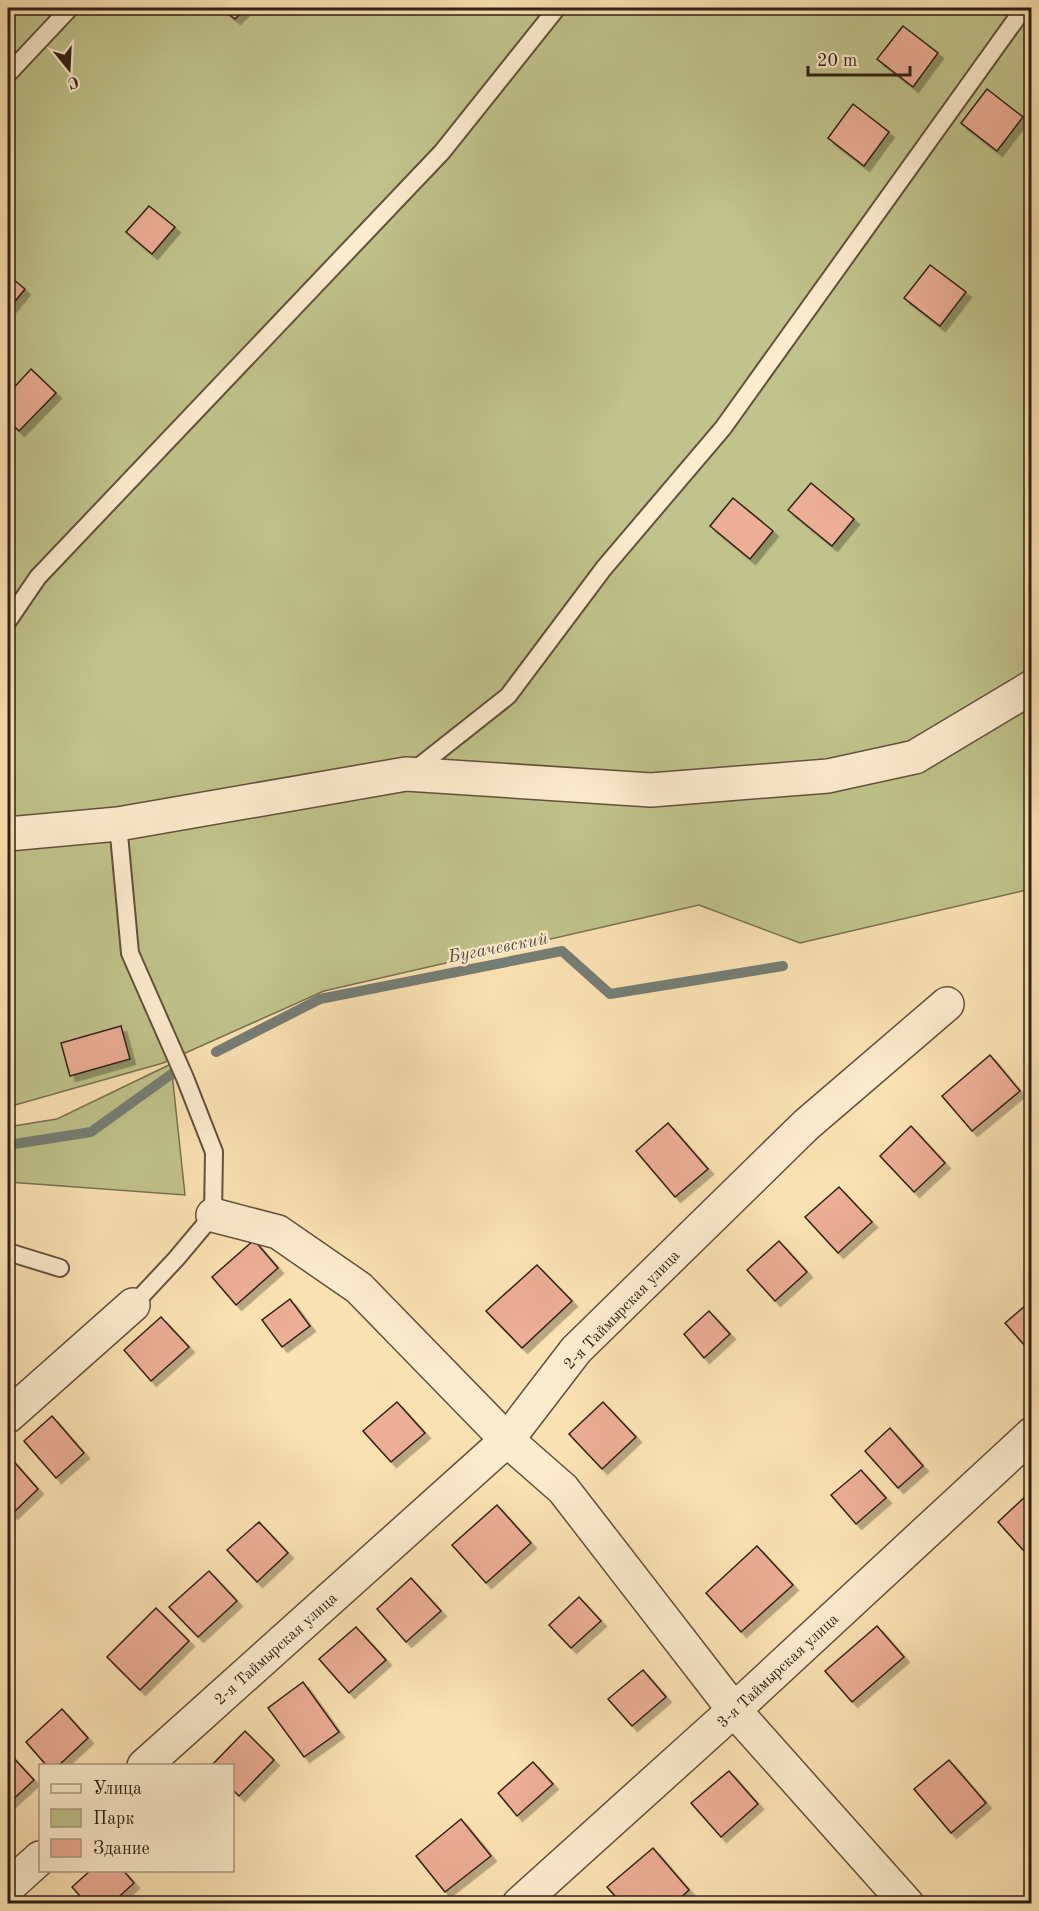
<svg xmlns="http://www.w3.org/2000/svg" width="1039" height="1911" font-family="'Old Standard TT',serif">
  <defs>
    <filter id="shadow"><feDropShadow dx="5.5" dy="5.5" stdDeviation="0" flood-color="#0004"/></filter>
  </defs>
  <rect width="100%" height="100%" fill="#fbe2b3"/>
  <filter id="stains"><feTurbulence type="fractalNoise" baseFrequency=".00333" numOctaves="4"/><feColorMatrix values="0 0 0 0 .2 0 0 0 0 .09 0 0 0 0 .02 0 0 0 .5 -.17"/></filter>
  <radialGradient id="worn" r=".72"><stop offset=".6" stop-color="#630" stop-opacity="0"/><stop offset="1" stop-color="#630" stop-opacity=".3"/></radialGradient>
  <g fill="#c0c38b" stroke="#787250" stroke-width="1.5">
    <polygon points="8,8 1031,8 1031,889 800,943 699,905 324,991 163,1063 8,1107"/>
    <polygon points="171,1064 185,1195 8,1182 8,1127 57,1119"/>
  </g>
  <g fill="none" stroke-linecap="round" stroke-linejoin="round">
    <g stroke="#757e75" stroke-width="10">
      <polyline points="216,1052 320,999 562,951 610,994 783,966"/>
      <polyline points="8,1145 91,1132 173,1073"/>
    </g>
  </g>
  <g fill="#ecae96" stroke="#312014" stroke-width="1.5" filter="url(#shadow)">
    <polygon points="221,8 246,8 235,19"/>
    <polygon points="903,26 938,53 913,87 877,59"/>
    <polygon points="987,89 1023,117 997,151 961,123"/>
    <polygon points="853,104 889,132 864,166 828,138"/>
    <polygon points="149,206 175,227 152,254 126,232"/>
    <polygon points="930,265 966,292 940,326 904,298"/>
    <polygon points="8,275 25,289 8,310"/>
    <polygon points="31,369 56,393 19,431 8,420 8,394"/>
    <polygon points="811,483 854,519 832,546 788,510"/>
    <polygon points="733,498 773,531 750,559 710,526"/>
    <polygon points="121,1026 130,1059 70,1076 61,1043"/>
    <polygon points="990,1055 1020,1091 972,1131 942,1096"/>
    <polygon points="668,1123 708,1169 675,1197 636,1151"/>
    <polygon points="911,1126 945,1163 914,1192 880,1156"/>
    <polygon points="839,1187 872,1222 838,1253 805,1217"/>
    <polygon points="254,1240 278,1268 236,1305 212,1277"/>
    <polygon points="779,1241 807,1272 775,1301 747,1270"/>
    <polygon points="537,1265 572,1301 522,1348 486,1311"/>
    <polygon points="290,1299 310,1326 282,1347 262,1320"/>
    <polygon points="1032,1300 1032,1354 1005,1323"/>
    <polygon points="709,1311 730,1334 704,1358 684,1334"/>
    <polygon points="161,1317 189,1347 151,1381 124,1350"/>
    <polygon points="397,1402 425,1433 391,1462 363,1431"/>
    <polygon points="603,1402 636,1437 602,1469 569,1434"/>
    <polygon points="52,1416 84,1453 56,1478 24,1441"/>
    <polygon points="890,1428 923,1466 898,1488 865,1451"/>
    <polygon points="8,1455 38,1489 12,1514 8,1509"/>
    <polygon points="861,1470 886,1498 856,1524 831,1495"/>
    <polygon points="1029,1493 1032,1496 1032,1543 1024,1551 998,1522"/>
    <polygon points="497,1505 531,1543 486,1583 452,1545"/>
    <polygon points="259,1522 288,1553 257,1582 227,1550"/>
    <polygon points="757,1546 793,1585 741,1632 706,1593"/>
    <polygon points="209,1571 237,1601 198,1637 169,1607"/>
    <polygon points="411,1578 441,1611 406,1642 377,1609"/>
    <polygon points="579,1597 601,1621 571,1648 549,1625"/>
    <polygon points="156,1608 189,1641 140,1690 107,1657"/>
    <polygon points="877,1626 904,1657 852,1702 825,1671"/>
    <polygon points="356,1627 386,1660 349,1693 319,1659"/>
    <polygon points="643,1670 666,1697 632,1726 608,1699"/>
    <polygon points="303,1682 339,1732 304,1757 268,1708"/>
    <polygon points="62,1709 88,1738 58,1766 47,1766 26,1742"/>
    <polygon points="245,1731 274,1760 239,1796 232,1789 232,1766 211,1766"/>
    <polygon points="9,1753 34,1780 8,1804 8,1754"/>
    <polygon points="949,1760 986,1803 951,1833 914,1789"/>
    <polygon points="533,1762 553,1784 517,1816 498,1793"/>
    <polygon points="729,1771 758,1804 721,1837 691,1803"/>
    <polygon points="461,1819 491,1856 445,1892 416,1856"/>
    <polygon points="653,1848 689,1890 674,1904 622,1904 607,1887"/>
    <polygon points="91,1870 123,1870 134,1883 111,1904 87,1904 72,1887"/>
  </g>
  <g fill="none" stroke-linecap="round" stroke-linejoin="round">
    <defs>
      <g id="service">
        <polyline points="8,74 70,8"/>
        <polyline points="8,621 38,577 442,152 557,8"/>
        <polyline points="412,772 508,696 604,568 723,428 1024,8"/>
        <polyline points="118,824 130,953 185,1078 214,1152 213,1215 176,1259 133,1305"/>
        <polyline points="8,1252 60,1268"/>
      </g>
      <g id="minor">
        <polyline points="8,834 118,824 406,774 651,790 828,776 915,757 1032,687"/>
        <polyline points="213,1215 278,1232 359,1288 507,1440 563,1489 734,1710 907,1904"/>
        <polyline points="8,1416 133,1305"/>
        <polyline points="144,1766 507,1440 576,1350 806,1125 947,1004"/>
        <polyline points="8,1887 40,1858"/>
        <polyline points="519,1904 734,1710 1032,1434"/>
      </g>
    </defs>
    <use href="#service" stroke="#64503c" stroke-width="20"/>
    <use href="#minor" stroke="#64503c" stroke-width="36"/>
    <use href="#service" stroke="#fcecce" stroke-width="16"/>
    <use href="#minor" stroke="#fcecce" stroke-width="33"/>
  </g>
  <g text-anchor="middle" stroke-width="4.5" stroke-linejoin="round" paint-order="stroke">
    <g font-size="16" fill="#312014" stroke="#fcecce">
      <text transform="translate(621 1309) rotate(-46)" y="6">2-я Таймырская улица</text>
      <text transform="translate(275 1648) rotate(-42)" y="6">2-я Таймырская улица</text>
      <text transform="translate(777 1670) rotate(-43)" y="6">3-я Таймырская улица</text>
    </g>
    <g font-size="18" font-style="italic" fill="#534f45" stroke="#fcecce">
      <text transform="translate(498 947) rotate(-11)" y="6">Бугачевский</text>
    </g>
  </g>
  <rect width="1039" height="1911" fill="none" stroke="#fbe2b3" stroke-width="30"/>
  <rect x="9" y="9" width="1021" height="1893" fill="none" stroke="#312014" stroke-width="3"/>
  <rect x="15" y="15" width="1009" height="1881" fill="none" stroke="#312014" stroke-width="1.5"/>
  <rect x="39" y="1764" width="195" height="108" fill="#fcecce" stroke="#ab9a84" stroke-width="1.5"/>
  <rect x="51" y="1784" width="30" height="9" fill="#fcecce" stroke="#ab9a84" stroke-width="1.5"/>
  <text x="93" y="1794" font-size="18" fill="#312014">Улица</text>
  <rect x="51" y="1809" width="30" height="18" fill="#c0c38b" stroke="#ab9a84" stroke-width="1.5"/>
  <text x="93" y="1824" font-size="18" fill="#312014">Парк</text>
  <rect x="51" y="1839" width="30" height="18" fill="#ecae96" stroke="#ab9a84" stroke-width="1.5"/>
  <text x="93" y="1854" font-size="18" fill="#312014">Здание</text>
  <g transform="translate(69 69) rotate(162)" stroke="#fcecce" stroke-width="4.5" paint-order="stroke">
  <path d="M0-4.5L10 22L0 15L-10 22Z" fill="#312014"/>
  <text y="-9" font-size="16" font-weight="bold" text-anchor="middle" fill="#312014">С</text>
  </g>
  <path d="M808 66v9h102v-9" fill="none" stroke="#312014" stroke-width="3"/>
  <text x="817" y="66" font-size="18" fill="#312014" stroke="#fcecce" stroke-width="4.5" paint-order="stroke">20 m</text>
  <rect width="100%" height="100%" filter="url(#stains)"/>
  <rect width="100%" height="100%" fill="url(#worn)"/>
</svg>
